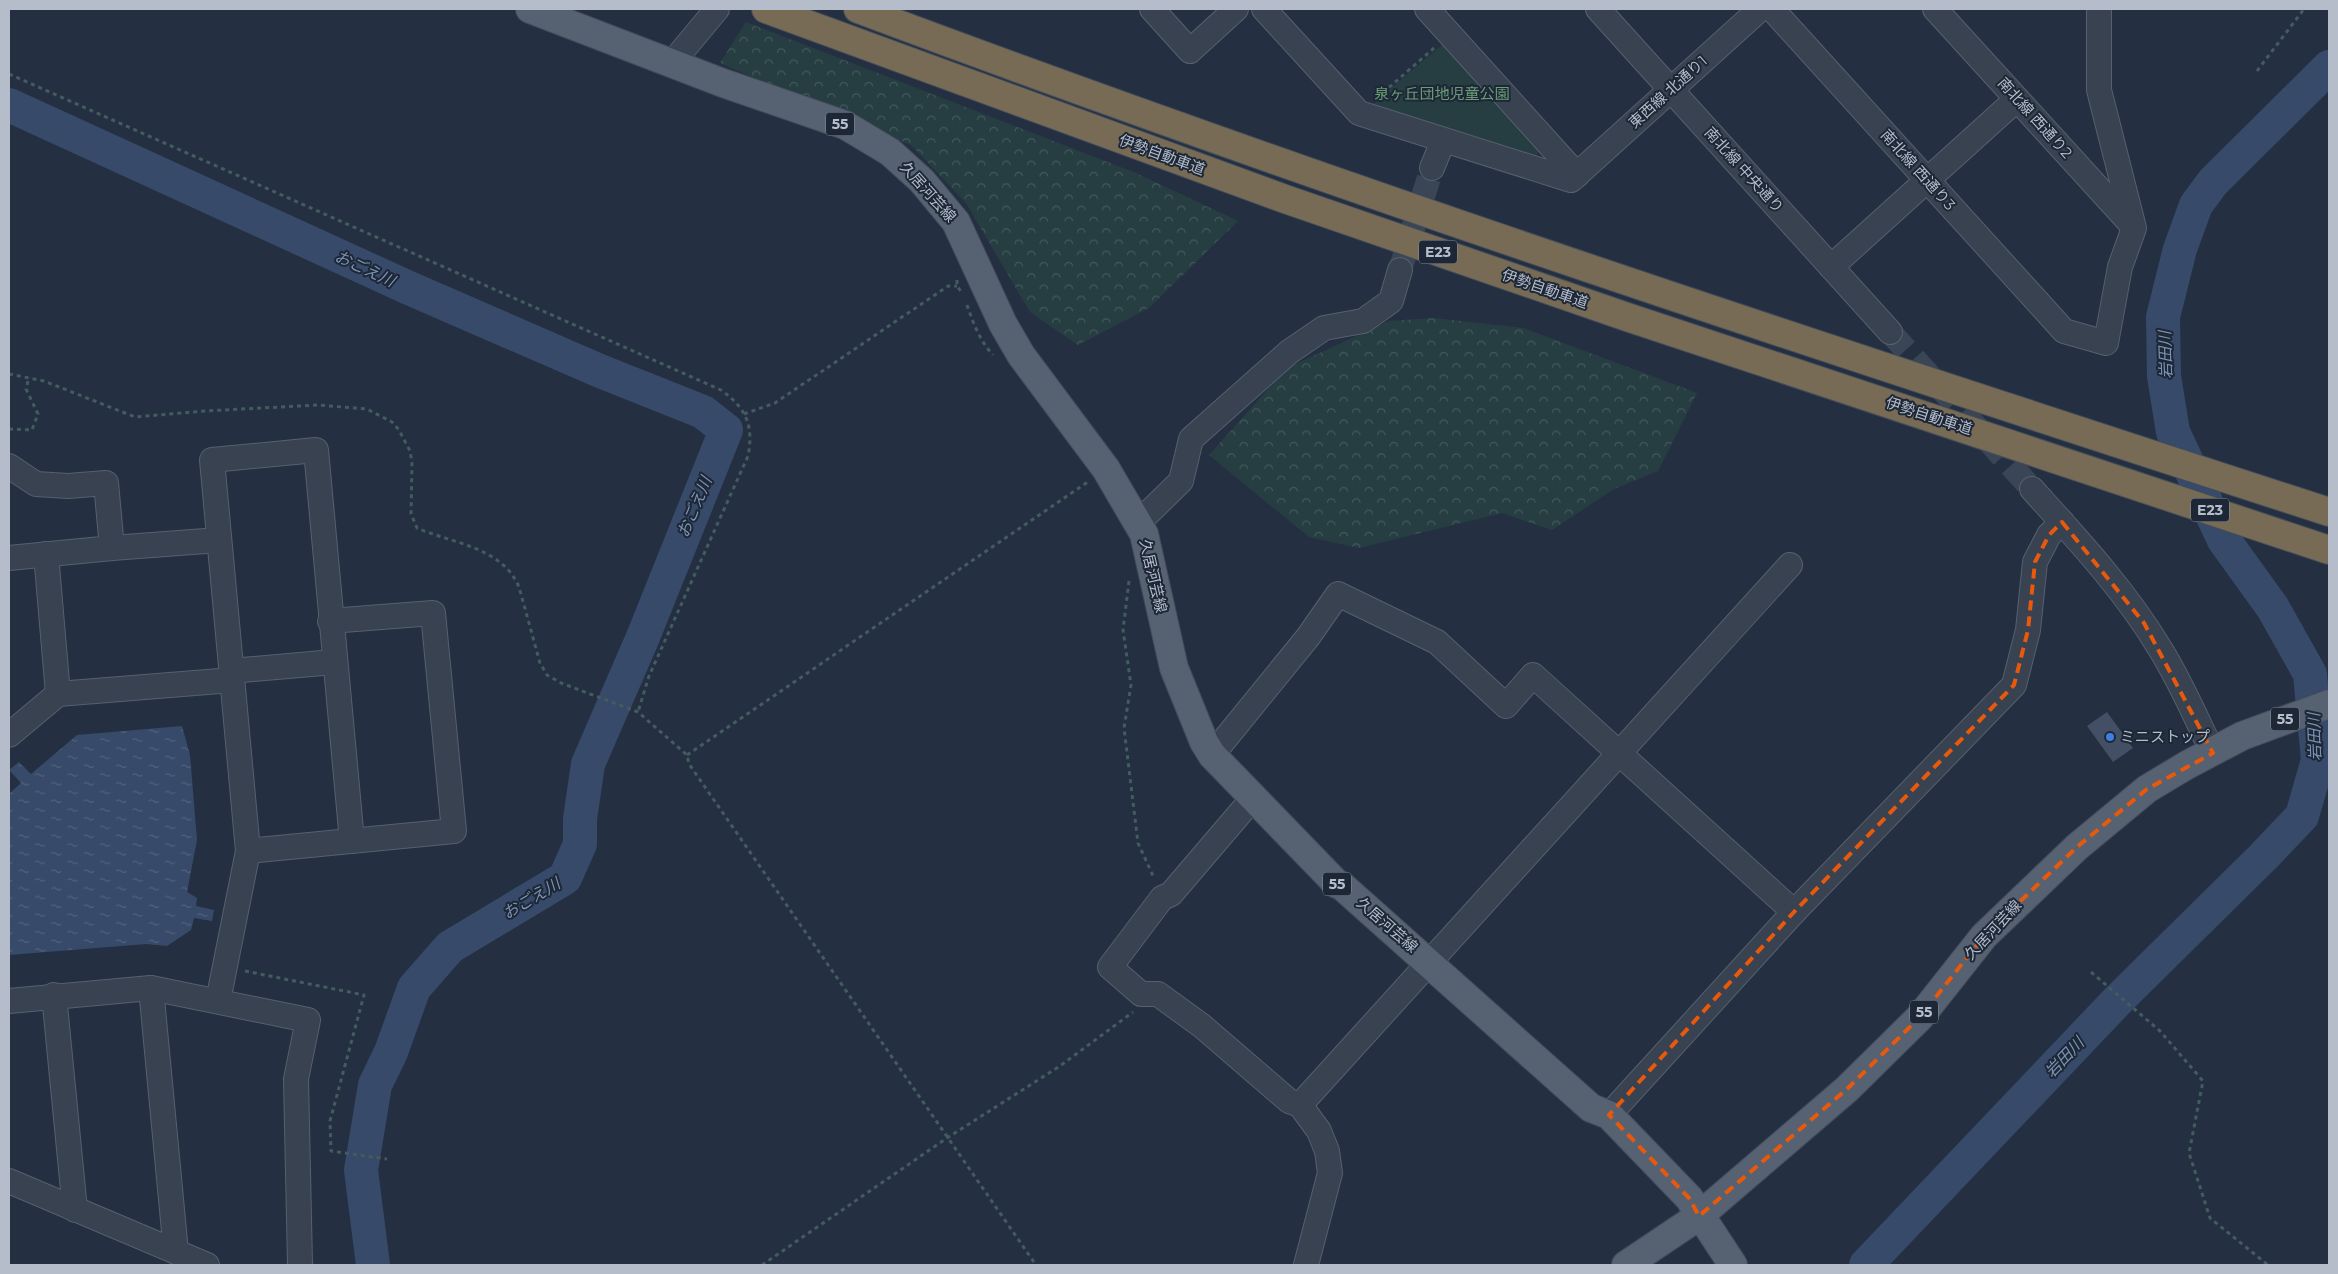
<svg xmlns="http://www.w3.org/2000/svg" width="2338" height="1274" font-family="Montserrat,'Noto Sans JP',sans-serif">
  <defs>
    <pattern id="forest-crowns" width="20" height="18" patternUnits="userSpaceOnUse" patternTransform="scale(1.25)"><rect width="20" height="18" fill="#263e42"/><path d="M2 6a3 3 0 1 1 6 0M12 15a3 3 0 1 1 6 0" fill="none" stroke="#43585c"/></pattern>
    <pattern id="water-ripples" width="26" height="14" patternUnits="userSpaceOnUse" patternTransform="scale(1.25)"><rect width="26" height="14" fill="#374a69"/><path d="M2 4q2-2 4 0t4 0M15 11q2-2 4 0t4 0" fill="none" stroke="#52627d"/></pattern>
  </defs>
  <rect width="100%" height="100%" fill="#243041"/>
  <g fill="url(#forest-crowns)">
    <polygon points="746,22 1136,173 1238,221 1149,308 1078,345 1030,312 966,203 911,145 720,63"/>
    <polygon points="1434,318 1523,328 1697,393 1658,471 1614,489 1552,530 1502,513 1359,548 1309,537 1209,455 1287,368 1389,321"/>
  </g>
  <polygon fill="#263e42" points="1445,42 1542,148 1533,160 1368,108"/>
  <polygon fill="url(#water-ripples)" points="182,726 190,755 197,840 187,892 197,898 196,906 214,910 212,921 194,918 191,930 167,946 146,944 9,955 9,794 21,783 9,770 19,762 31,774 77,735"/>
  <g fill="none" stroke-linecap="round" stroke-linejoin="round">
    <g stroke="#374a69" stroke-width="34">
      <polyline points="9,105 409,288 600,371 703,412 726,430 643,637 588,764 580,819 580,844 565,878 450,947 414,988 391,1052 375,1085 361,1170 373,1265"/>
      <polyline points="1866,1265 2119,999 2264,856 2302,816 2318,760 2310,674 2273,608 2224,540 2173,432 2164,376 2163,317 2180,249 2196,205 2213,182 2329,67"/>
    </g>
  </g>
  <polygon fill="#434f64" points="2107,712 2133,748 2113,762 2087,726"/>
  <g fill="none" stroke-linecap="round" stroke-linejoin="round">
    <g stroke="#3a4556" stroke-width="24" stroke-dasharray="24 12" stroke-linecap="butt">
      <polyline points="1400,270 1432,168"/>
      <polyline points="1890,332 2032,489"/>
    </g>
    <defs>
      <g id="minor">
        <polyline points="1152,9 1190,51 1236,9"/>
        <polyline points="1264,9 1359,113 1571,180 1760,9"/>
        <polyline points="1427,9 1577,175"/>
        <polyline points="1598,9 1890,332"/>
        <polyline points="1772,9 2064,331 2106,343 2120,267 2134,228 2099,90 2099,9"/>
        <polyline points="1935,9 2131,224"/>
        <polyline points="672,63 717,9"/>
        <polyline points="1432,168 1443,141"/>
        <polyline points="1831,267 2017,99"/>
        <polyline points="9,466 36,484 68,486 106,483 112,548 9,558"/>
        <path d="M 2032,489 C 2077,539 2124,589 2159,647 C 2180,680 2196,718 2213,753"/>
        <polyline points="1137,524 1181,481 1191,439 1289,352 1324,328 1363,321 1391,301 1400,270"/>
        <polyline points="112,548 219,540"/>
        <polyline points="46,554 58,694"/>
        <polyline points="231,671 334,662"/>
        <polyline points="9,735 58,694 232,680"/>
        <polyline points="1212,755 1308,637 1338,594 1437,642 1506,706 1533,675 1794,912"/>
        <polyline points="1253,798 1171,894 1162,898 1110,967 1141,994 1158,994 1202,1026 1289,1101 1300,1105 1319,1131 1327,1151 1330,1173 1306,1265"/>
        <polyline points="248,851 454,831 433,613 330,621"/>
        <polyline points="151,988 176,1252"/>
        <polyline points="54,995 75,1210"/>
        <polyline points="9,1001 151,988 308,1020 296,1079 300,1265"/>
        <polyline points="218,1001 248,851 212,460 316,450 352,841"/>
        <polyline points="1300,1105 1790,565"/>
        <polyline points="1609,1115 1794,912 2014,685 2028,630 2035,562 2049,535 2062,522"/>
        <polyline points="9,1181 207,1265"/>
      </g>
      <g id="major">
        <polyline points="530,9 723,83 845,125 890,152 922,181 956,222 1003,324 1021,355 1106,469 1144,534 1174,668 1204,742 1212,755 1337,884 1342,886 1591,1108 1609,1115 1689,1198 1733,1265"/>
        <polyline points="1626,1265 1699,1216 1847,1089 1920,1017 1984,936 2077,847 2147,789 2187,765 2242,736 2329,704"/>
      </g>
      <g id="highway">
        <polyline points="766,9 1285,199 1627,317 2329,550"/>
        <path d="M 858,9 C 1343,191 1836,352 2329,512"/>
      </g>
    </defs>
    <use href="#minor" stroke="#56606e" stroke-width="26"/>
    <use href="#major" stroke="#424b5a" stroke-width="30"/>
    <use href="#highway" stroke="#434d5b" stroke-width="30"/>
    <g stroke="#445b5f" stroke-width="3" stroke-dasharray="4 4" stroke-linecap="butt">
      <polyline points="2257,71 2304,9"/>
      <path d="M 9,74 L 721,390 C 746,408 754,425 748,456 L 649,676 L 638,712"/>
      <polyline points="1377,98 1434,48"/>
      <polyline points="957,280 957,286 962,293"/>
      <path d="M 967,305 C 973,323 980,341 993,355"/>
      <path d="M 9,374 L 44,381 L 135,417 L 205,411 L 318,405 L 367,409 L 392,422 L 399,430 L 410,451 L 412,463 L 411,514 L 417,528 C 454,544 502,547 519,587 L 540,663 L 547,675 L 561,683 L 638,712 L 687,755 L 689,764 L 1036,1265"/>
      <polyline points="744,414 775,403 948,286 957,286"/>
      <polyline points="9,429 32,430 38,414 26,389 29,377"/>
      <polyline points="1129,581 1123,630 1131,685 1124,728 1138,843 1154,878"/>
      <polyline points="687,755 1089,481"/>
      <polyline points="245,971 364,995 330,1121 331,1151 387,1159"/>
      <polyline points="2091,972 2160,1031 2203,1081 2189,1153 2210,1218 2268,1265"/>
      <polyline points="762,1265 947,1138 1060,1066 1133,1012"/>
    </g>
    <use href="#minor" stroke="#384251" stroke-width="24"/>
    <use href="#major" stroke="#566171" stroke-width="28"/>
    <use href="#highway" stroke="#776b55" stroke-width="28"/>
  </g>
  <path fill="none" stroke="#e8590c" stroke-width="4" stroke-dasharray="10 6" stroke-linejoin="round" d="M 2062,522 L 2144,623 L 2213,753 L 2147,789 L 2077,847 L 1984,936 L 1920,1017 L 1847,1089 L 1699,1216 L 1689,1198 L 1609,1115 L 1794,912 L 2014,685 L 2028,630 L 2035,562 L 2049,535 Z"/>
  <circle fill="#3f7fe0" stroke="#1d2736" stroke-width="2" cx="2110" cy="737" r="5"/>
  <g text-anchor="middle" stroke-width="4" stroke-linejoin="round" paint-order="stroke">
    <g fill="#1d2736" stroke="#87909e" stroke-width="1">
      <rect x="826" y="112.5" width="28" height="23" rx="4"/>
      <rect x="1419" y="240.5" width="38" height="23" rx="4"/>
      <rect x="2191" y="498.5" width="38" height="23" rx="4"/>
      <rect x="2271" y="707.5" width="28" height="23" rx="4"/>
      <rect x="1323" y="872.5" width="28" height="23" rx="4"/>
      <rect x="1910" y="1000.5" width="28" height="23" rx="4"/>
    </g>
    <g font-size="14" font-weight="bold" fill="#b5bdcb">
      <text x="840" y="129">55</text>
      <text x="1438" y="257">E23</text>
      <text x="2210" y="515">E23</text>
      <text x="2285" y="724">55</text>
      <text x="1337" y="889">55</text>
      <text x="1924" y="1017">55</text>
    </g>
    <g font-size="15" fill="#b5bdcb" stroke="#1d2736">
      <text transform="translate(1668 92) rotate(-42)" y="5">東西線 北通り1</text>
      <text transform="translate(2035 118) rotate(48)" y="5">南北線 西通り2</text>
      <text transform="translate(1162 155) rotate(20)" y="5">伊勢自動車道</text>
      <text transform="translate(1744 170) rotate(48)" y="5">南北線 中央通り</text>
      <text transform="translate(1918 170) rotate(48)" y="5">南北線 西通り3</text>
      <text transform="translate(928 192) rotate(48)" y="5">久居河芸線</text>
      <text transform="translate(1545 289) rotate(19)" y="5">伊勢自動車道</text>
      <text transform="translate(1929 416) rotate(18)" y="5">伊勢自動車道</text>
      <text transform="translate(1153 576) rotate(77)" y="5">久居河芸線</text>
      <text transform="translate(1387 925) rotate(41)" y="5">久居河芸線</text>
      <text transform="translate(1993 930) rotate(-47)" y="5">久居河芸線</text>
    </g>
    <g font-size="15" fill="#6b9e78" stroke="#1d2736">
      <text x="1442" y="99">泉ヶ丘団地児童公園</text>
    </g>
    <g font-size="15" fill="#b5bdcb" stroke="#1d2736" text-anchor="start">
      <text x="2120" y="742">ミニストップ</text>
    </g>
    <g font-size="16" font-style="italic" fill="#7b92b4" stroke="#1d2736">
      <text transform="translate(365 268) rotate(25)" y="6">おごえ川</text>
      <text transform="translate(2165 355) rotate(-92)" y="6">岩田川</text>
      <text transform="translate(694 507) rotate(-67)" y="6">おごえ川</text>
      <text transform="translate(2314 737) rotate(-92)" y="6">岩田川</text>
      <text transform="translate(531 898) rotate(-31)" y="6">おごえ川</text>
      <text transform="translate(2064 1057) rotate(-46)" y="6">岩田川</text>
    </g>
  </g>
  <rect width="2338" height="1274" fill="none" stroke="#b5bdcb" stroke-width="20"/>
</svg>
